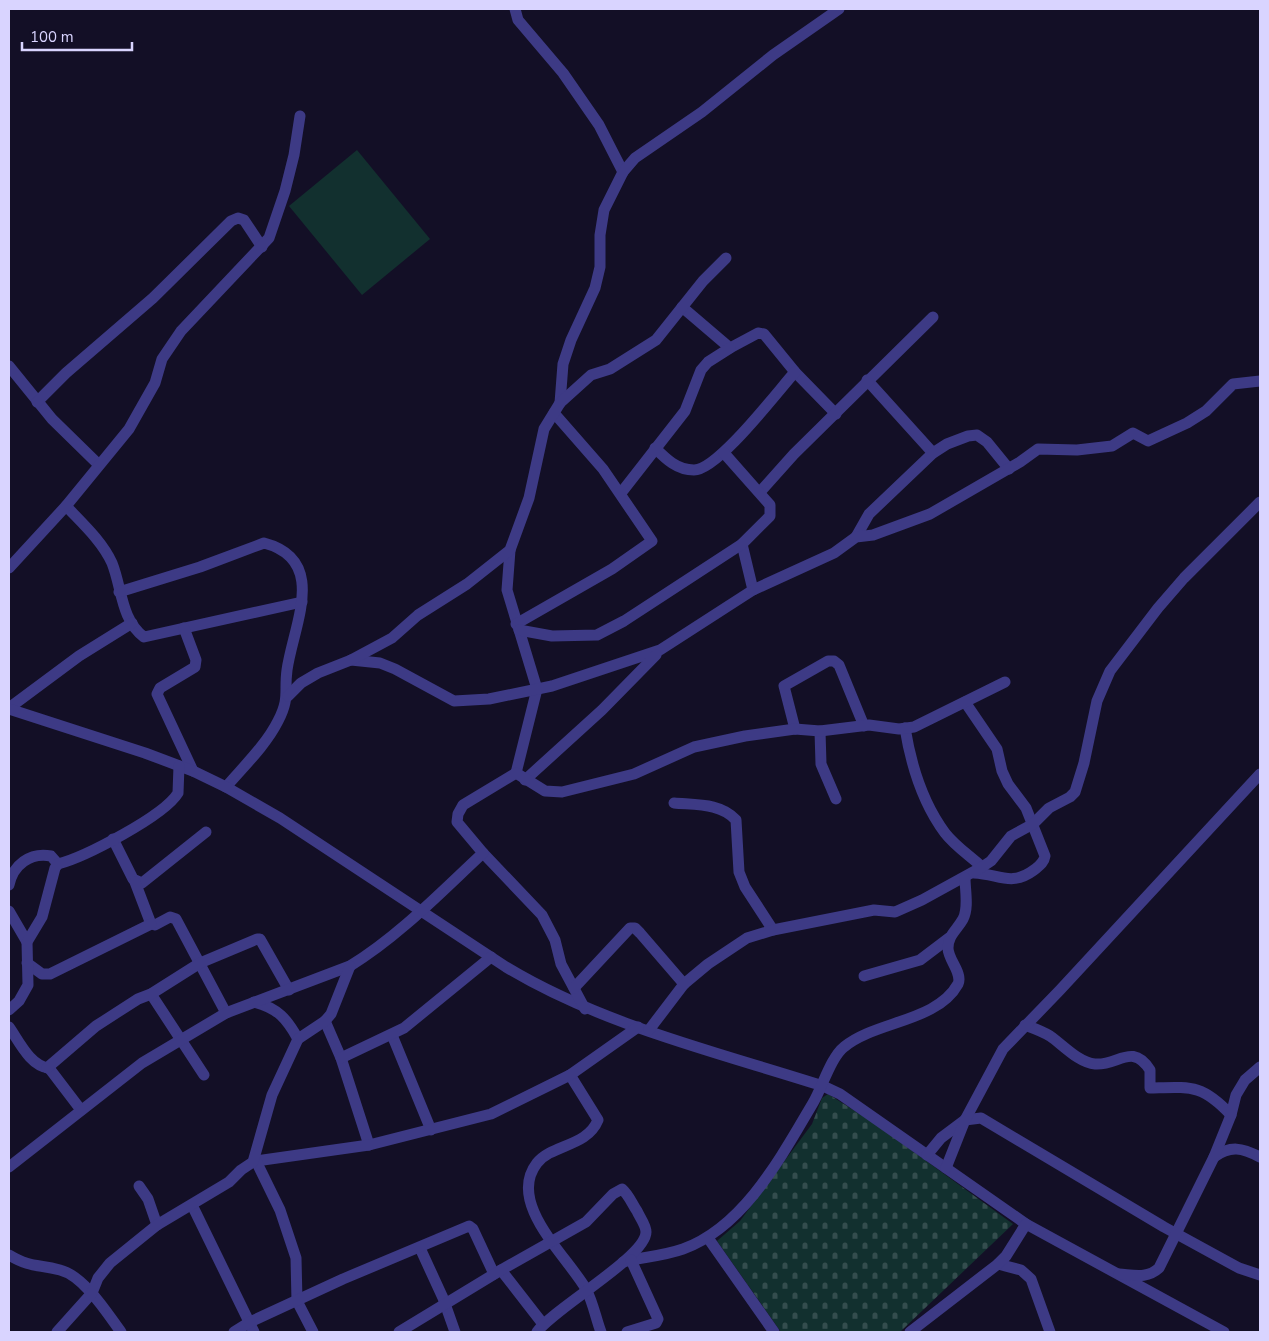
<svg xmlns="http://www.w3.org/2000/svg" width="1269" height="1341" font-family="'Nunito Sans',sans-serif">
  <defs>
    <pattern id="cemetery-stones" width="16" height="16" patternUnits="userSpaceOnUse" patternTransform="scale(1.25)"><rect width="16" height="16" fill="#12302f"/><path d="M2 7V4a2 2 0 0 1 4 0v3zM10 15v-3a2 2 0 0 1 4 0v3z" fill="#344d4e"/></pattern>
  </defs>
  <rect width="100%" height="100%" fill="#130f26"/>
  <polygon fill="url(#cemetery-stones)" points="828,1094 874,1123 1013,1224 900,1332 781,1332 717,1241 740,1221 812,1124 822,1098"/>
  <polygon fill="#12302f" points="357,150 430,239 362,295 289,206"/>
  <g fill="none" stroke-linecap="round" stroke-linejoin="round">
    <g stroke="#3d3a85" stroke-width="11">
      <polyline points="515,9 518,20 563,73 599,125 623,172"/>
      <polyline points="682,307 730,348 758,333 764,334 795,372 836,414"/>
      <polyline points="9,366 52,419 98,464"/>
      <polyline points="867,380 933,453"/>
      <polyline points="37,402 66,373 153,298 231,221 238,218 244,220 262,247"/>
      <polyline points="560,403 563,364 571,340 595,288 600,267 600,235 604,210 623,172 635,158 702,112 773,55 839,9"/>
      <path d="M 655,448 C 666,459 677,470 694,470 C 718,470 777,392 795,372"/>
      <polyline points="760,492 794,454 933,317"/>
      <polyline points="621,493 685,411 701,370 708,362 730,348"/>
      <path d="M 66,506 C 82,523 102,541 112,563 C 122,588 121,620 144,637 L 302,602"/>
      <polyline points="856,537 869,514 933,453 947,444 968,436 977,435 987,442 1009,469"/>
      <polyline points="742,544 753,590"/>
      <polyline points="510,550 507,590 537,689 516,773"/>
      <polyline points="9,568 66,506 129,429 155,383 162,359 181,331 269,238 285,191 294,155 300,116"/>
      <path d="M 119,592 L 200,567 L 264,543 C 329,560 293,626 287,670 C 284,692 290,698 278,721 C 266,745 244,766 226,787"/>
      <polyline points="516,624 612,569 652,541 603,469 554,413"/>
      <polyline points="184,628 196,660 195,667 160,688 157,694 193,771"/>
      <polyline points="519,630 552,636 597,635 624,621 742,544 770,516 770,505 724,453"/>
      <polyline points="351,660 380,663 395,669 454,701 489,699 552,686 660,650 753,590 834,553 856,537 873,535 930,514 1020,462 1038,449 1077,450 1112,446 1133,433 1148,441 1187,423 1206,411 1233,384 1260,381"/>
      <polyline points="288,696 301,683 318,673 351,660 392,638 418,615 467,584 510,550 529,498 544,429 560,403 591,375 610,369 656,340 703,281 726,258"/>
      <path d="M 965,702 L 997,749 L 1002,771 L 1008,784 L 1026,808 L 1045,856 C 1044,863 1039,866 1034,870 C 1011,887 999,874 974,873"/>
      <polyline points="9,708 79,656 132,623"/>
      <path d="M 9,709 L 145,753 L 193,771 L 226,787 L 280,818 L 506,967 C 602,1025 717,1052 823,1086 L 840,1094 L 1026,1224 L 1224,1332"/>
      <path d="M 905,728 C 911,765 922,802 945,833 C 955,846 970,856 982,867"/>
      <polyline points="795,729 784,686 828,661 834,661 839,665 864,726"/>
      <polyline points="820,731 821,764 836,799"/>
      <polyline points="525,780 602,710 656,655"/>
      <path d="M 674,803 C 696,805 721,803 736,820 L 739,872 L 745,887 L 773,930"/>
      <polyline points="113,839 133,879 142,883 206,832"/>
      <polyline points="483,853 542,915 555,940 561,964 585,1009"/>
      <polyline points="135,882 151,924 155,925 170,917 176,919 226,1013"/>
      <path d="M 9,885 C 13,865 30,852 51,856 L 58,864"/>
      <polyline points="9,911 27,942"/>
      <polyline points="27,963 42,974 50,974 151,924"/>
      <polyline points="864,976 920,960 949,938"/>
      <polyline points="574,988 630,928 635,928 640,933 684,984"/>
      <polyline points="151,994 204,1075"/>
      <path d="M 254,1002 C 278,1008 287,1019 298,1039"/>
      <path d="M 9,1010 L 19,1001 L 28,985 L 27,942 L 42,917 L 55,868 L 58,864 C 85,857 164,816 178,793 L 179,766"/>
      <polyline points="325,1021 341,1058 369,1145"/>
      <path d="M 1025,1025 C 1033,1028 1042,1031 1050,1036 C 1063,1045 1079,1063 1095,1064 C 1118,1066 1132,1042 1150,1070 L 1150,1088 C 1191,1087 1202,1084 1231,1115"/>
      <path d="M 9,1027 C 19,1041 30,1066 49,1068 L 81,1110"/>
      <polyline points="649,1030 684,984 708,964 747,938 773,930 874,910 895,912 922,900 982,867 991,861 1011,836 1033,824 1049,808 1070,797 1075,792 1084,763 1097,701 1110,671 1158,608 1184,578 1260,502"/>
      <polyline points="392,1035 431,1130"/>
      <polyline points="341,1058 404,1028 491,957"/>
      <polyline points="47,1068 96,1026 138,999 151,994 200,963 257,939 260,939 289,990"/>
      <path d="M 570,1075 L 598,1120 C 587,1147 552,1144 537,1163 C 506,1203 567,1256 586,1289 C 593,1302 596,1319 601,1332"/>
      <polyline points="927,1155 941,1138 965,1120 981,1118 1164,1227 1239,1268 1260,1275"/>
      <path d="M 1214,1157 C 1231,1145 1242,1148 1260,1157"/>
      <polyline points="256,1161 369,1145 491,1114 570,1075 638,1027"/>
      <polyline points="253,1162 256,1161 280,1210 296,1258 297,1301 313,1332"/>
      <path d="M 9,1167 L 142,1063 L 226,1013 L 350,966 C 399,936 441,892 483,853 L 457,822 L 458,814 L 463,805 L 516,773 L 545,791 L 562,792 L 634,774 L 694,747 L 745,736 L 795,729 L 820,731 L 869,725 L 899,729 L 914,727 L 1005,682"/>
      <polyline points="946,1168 965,1120 1003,1049 1060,990 1260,774"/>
      <polyline points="139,1186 148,1199 157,1225"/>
      <polyline points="192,1205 254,1332"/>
      <polyline points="708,1238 774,1332"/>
      <polyline points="420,1248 443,1298 455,1332"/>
      <path d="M 9,1255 C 31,1268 37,1264 60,1270 C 84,1276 107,1313 121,1332"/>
      <path d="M 623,1262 C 643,1257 663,1256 683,1249 C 744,1227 781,1157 813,1103 C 822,1088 831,1057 844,1047 C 875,1021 937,1022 958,984 C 963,973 948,960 948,948 C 948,935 957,930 963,919 C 969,908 965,890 965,878"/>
      <polyline points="998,1264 1021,1270 1031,1279 1050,1332"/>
      <polyline points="501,1270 543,1324"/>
      <path d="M 1119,1274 C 1134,1275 1147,1279 1159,1268 L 1214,1157 L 1231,1115 L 1236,1095 L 1245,1080 L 1260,1067"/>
      <polyline points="57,1332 92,1293 98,1278 110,1263 157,1225 229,1182 241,1170 253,1162 272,1095 298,1039 325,1021 331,1014 350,966"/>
      <polyline points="234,1332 250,1322 343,1279 469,1226 473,1229 494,1274"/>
      <path d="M 399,1332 L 501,1270 L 586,1222 L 613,1194 L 622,1189 C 629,1195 632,1204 637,1211 C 640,1218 646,1225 646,1232 C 646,1257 554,1308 537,1332"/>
      <polyline points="627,1332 656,1323 658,1319 631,1260"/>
      <polyline points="910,1332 998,1264 1006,1256 1026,1224"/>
    </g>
  </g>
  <rect width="1269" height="1341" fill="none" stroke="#d9d4ff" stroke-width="20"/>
  <path d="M22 42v8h110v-8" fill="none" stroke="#d9d4ff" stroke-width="2.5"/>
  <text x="30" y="42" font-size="15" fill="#d9d4ff" stroke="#130f26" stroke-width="4" paint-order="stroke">100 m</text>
</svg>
